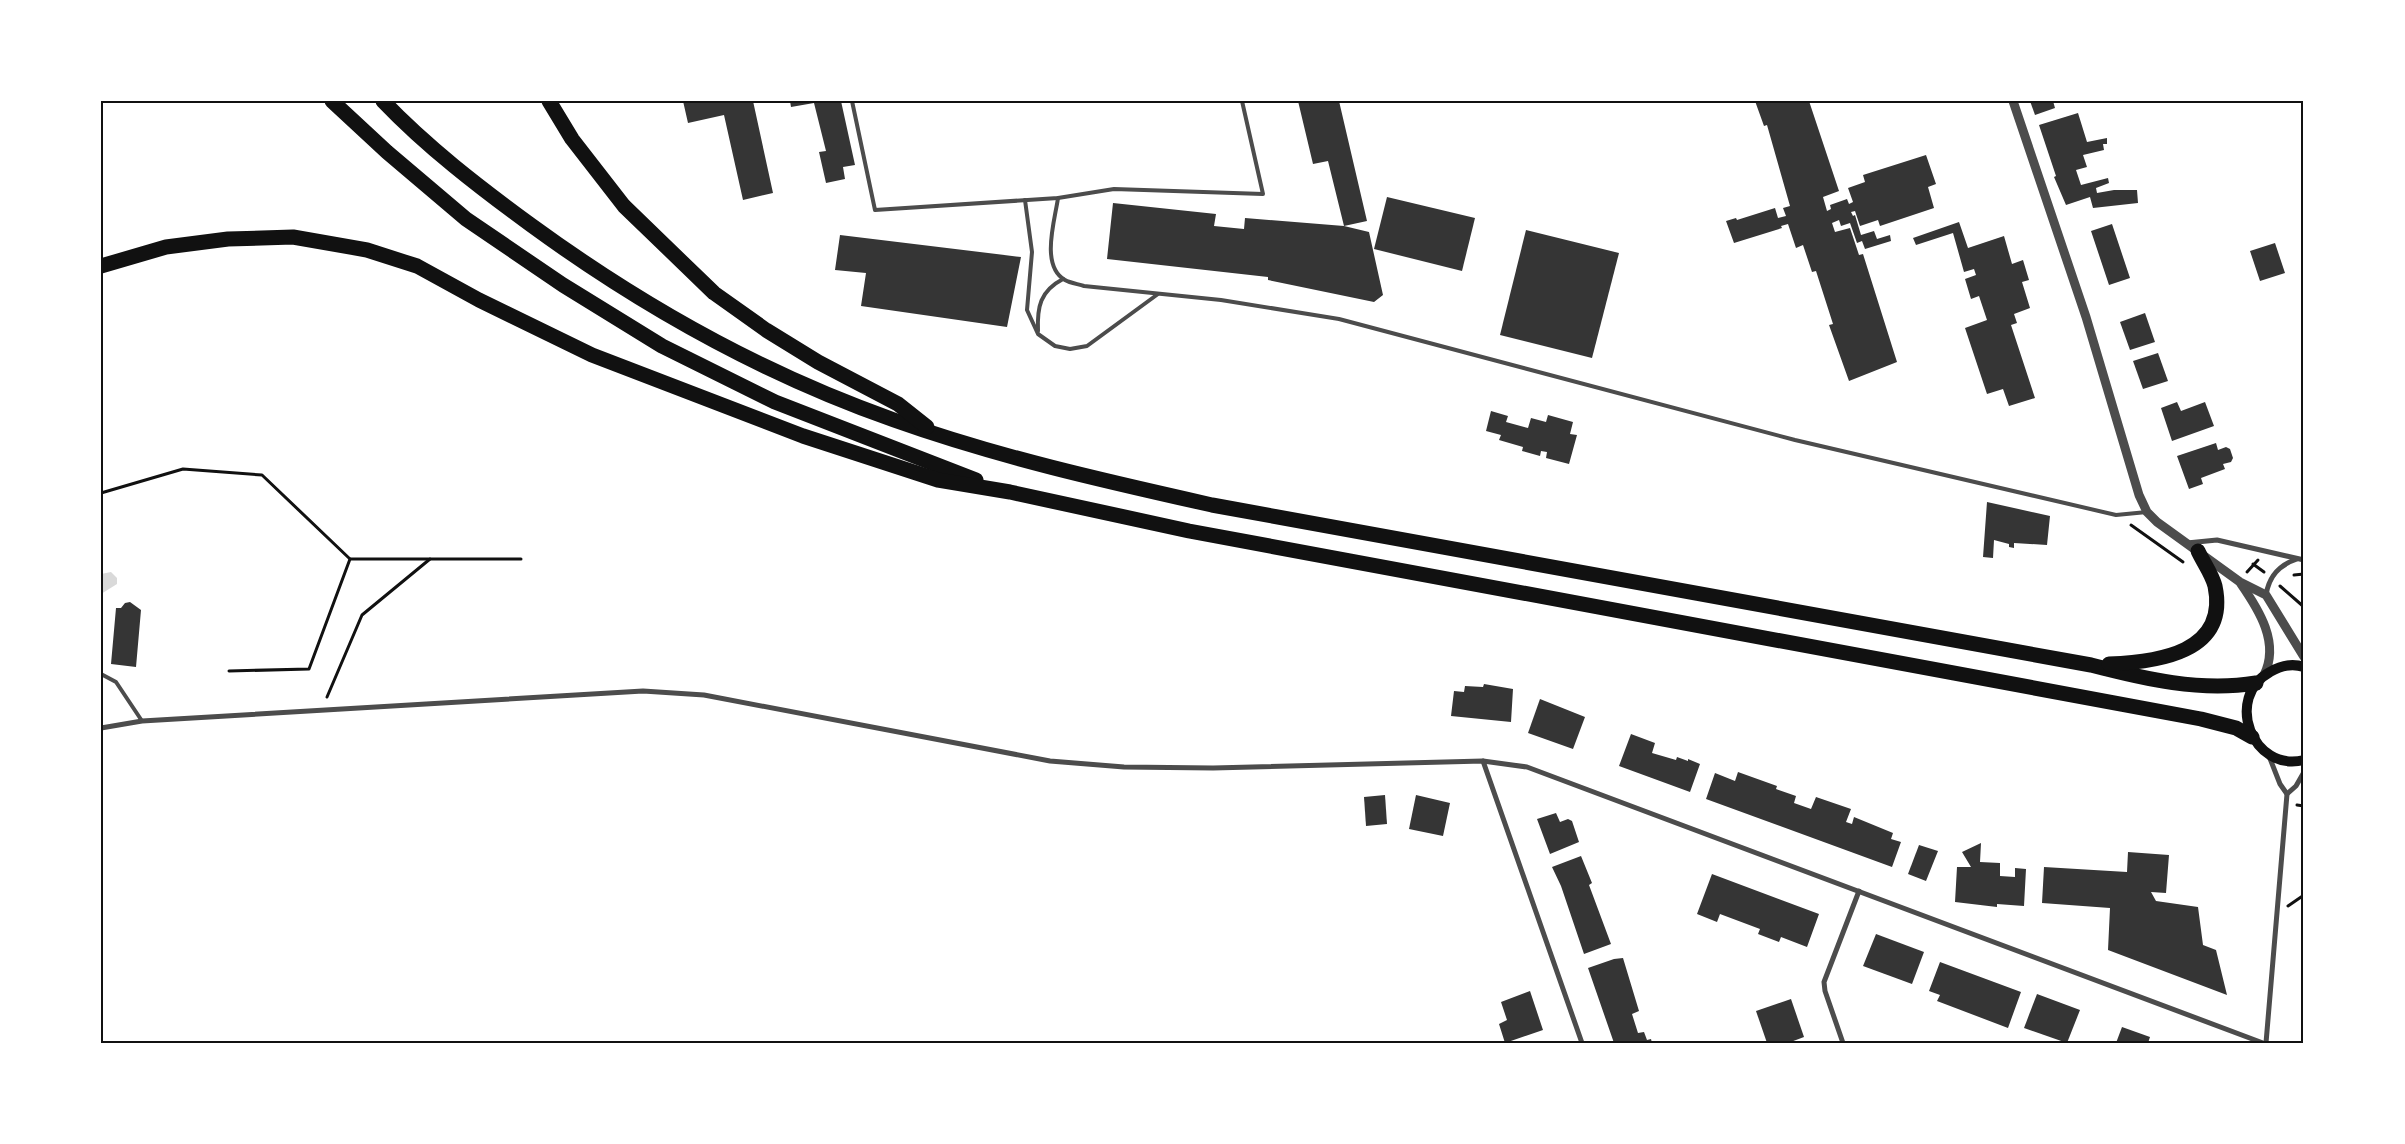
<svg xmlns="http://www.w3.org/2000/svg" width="2405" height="1144" font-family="Jost,sans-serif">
  <rect width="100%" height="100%" fill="#fff"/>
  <polygon fill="#d9d9d9" points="111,572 117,578 117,584 101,594 101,574"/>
  <g fill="#353535">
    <polygon points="683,101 753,101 773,193 743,200 724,115 688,123"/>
    <polygon points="790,101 841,101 855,165 843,167 845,179 826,183 819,152 826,151 814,103 791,107"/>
    <polygon points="1298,101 1339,101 1367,221 1344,226 1328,161 1313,164"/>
    <polygon points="1755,101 1809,101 1839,191 1823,197 1827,211 1831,209 1830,205 1847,199 1849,204 1853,202 1848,188 1865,182 1863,175 1926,155 1936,184 1928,187 1934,208 1880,226 1878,220 1860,226 1855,211 1851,212 1853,216 1855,215 1861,235 1874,231 1877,239 1890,235 1891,241 1865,249 1862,241 1857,243 1850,223 1841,226 1839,220 1832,223 1835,232 1850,228 1859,255 1863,254 1897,362 1849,381 1829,325 1833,324 1816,271 1812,272 1803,245 1796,248 1788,224 1781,226 1782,228 1734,243 1726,221 1736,218 1737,220 1775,208 1778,218 1786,216 1783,208 1790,206 1767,125 1764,126"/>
    <polygon points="2030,101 2053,101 2055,108 2035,115"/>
    <polygon points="2078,113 2087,142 2107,138 2107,144 2103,144 2104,150 2083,155 2087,167 2076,170 2081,185 2108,178 2109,183 2096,188 2097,193 2114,190 2137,190 2138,203 2093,208 2090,197 2066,205 2054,177 2056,176 2039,125"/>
    <polygon points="1387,197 1475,218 1462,271 1374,249"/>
    <polygon points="1113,203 1216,214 1214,226 1244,229 1245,218 1344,226 1369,232 1383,295 1374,302 1268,280 1268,277 1107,259"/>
    <polygon points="1959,222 1968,248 2004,236 2012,264 2023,260 2029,280 2022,282 2030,308 2014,314 2017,323 2011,325 2035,398 2009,406 2003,389 1987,394 1965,328 1987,320 1979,296 1971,299 1965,279 1976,275 1974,269 1964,272 1953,233 1916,245 1913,238"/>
    <polygon points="2112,224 2130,278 2109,285 2091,231"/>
    <polygon points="1526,230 1619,253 1592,358 1500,335"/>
    <polygon points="840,235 1021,257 1007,327 861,306 866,273 835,270"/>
    <polygon points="2275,243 2285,273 2260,281 2250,251"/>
    <polygon points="2145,313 2155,342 2130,350 2120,322"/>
    <polygon points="2158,353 2168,381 2143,389 2133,361"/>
    <polygon points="2177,402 2181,411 2205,402 2214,426 2172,441 2161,408"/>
    <polygon points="1491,411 1508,416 1506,422 1528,428 1531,418 1546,422 1548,415 1573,422 1570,434 1577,435 1569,464 1546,458 1547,452 1541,451 1540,456 1522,451 1523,447 1499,440 1501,435 1486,431"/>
    <polygon points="2216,443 2218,450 2226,447 2230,449 2233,458 2231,462 2223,464 2225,469 2201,478 2203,484 2189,489 2177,456"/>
    <polygon points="1987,502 2050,516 2047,545 2014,543 2014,548 2009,547 2009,544 1994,540 1993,558 1983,557"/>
    <polygon points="130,602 141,610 136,667 111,664 116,608 121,608 125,603"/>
    <polygon points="1484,684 1513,689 1511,722 1451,716 1454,691 1464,692 1465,686 1483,687"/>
    <polygon points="1540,699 1585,717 1573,749 1528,733"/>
    <polygon points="1631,734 1655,743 1652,753 1676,760 1677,757 1688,761 1688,759 1700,764 1690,792 1619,766"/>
    <polygon points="1738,772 1777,786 1776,789 1796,796 1794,803 1811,809 1816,797 1851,809 1846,822 1852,824 1854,817 1893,833 1891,839 1901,842 1892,867 1706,799 1715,773 1735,781"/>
    <polygon points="1385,795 1387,824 1366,826 1364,797"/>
    <polygon points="1416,795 1450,803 1443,836 1409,829"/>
    <polygon points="1556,813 1560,822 1568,819 1572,821 1579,842 1550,854 1537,819"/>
    <polygon points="1981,843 1980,862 2000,863 2000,876 2015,877 2015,868 2026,869 2024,906 1997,904 1997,907 1955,902 1957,867 1971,867 1962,852"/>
    <polygon points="1919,845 1938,851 1926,881 1908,874"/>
    <polygon points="2128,852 2169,855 2166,893 2151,892 2156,901 2198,907 2203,945 2216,950 2227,995 2108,950 2110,908 2042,903 2044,867 2127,872"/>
    <polygon points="1581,856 1592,883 1589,885 1611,944 1584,954 1561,886 1552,867"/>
    <polygon points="1712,874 1819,914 1807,947 1781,937 1779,942 1758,934 1760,929 1720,914 1717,922 1697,914"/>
    <polygon points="1876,934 1924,952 1912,984 1863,966"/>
    <polygon points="1623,958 1639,1011 1632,1014 1638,1033 1644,1032 1647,1040 1651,1039 1652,1043 1614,1043 1588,968 1614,959"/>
    <polygon points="1940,962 2021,992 2008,1028 1937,1001 1940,995 1929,991"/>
    <polygon points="1530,991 1543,1030 1505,1043 1499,1024 1507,1020 1501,1002"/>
    <polygon points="2037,994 2080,1010 2067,1043 2024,1028"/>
    <polygon points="1791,999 1804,1037 1788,1043 1767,1043 1756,1011"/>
    <polygon points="2122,1027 2150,1037 2148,1043 2116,1043"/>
  </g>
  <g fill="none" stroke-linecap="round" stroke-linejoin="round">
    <g stroke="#111" stroke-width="3">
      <polyline points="101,493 183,469 262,475 350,559 309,669 229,671"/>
      <polyline points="2131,525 2183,562"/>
      <polyline points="350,559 521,559"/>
      <polyline points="2253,564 2264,572"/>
      <polyline points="2247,572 2258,560"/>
      <polyline points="2294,575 2304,574"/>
      <polyline points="2280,586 2304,607"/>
      <polyline points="327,697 362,615 430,559"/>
      <polyline points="2297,805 2304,806"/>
      <polyline points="2288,906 2304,895"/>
    </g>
    <g stroke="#4c4c4c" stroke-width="4">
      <polyline points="852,101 875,210 1058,198 1114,189 1263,194 1242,101"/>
      <path d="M 1058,198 C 1055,220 1040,266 1065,280 C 1070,283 1078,284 1084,286 L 1221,300 L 1339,319 L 1795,440 L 2116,515 L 2147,512"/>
      <polyline points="1025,200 1032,252 1027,310 1038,334 1055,346 1070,349 1087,346 1158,294"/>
      <path d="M 1038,331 C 1037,307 1040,291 1063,279"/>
      <polyline points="101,674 116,682 142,721"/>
    </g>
    <g stroke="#4c4c4c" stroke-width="5">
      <polyline points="2187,543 2217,540 2304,560"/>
      <path d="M 2266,595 C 2269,576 2279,565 2297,559"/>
      <polyline points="101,728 142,721 643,691 704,695 1050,761 1124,767 1213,768 1483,761 1527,767 2263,1043"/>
      <polyline points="1483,761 1582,1043"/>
      <polyline points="2287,794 2296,786 2304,772"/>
      <polyline points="1843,1043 1825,991 1824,982 1859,891"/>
      <polyline points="2266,1043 2287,794 2280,784 2269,756"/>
    </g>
    <g stroke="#4c4c4c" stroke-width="9">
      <polyline points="2013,101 2086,317 2139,495 2147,512 2157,522 2240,582 2266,595 2304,657"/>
      <path d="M 2241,584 C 2259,610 2280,643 2264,675"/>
    </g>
    <path stroke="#111" stroke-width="10" d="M 2304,667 C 2292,663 2280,666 2270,672 C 2224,697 2252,773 2304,760"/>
    <g stroke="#111" stroke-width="15">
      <polyline points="332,101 387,152 466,219 563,285 662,346 775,402 976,480"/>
      <path d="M 383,101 C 427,147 479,187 531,225 C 642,306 763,374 894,420 C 998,457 1105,481 1212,505 L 2091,665 C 2145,679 2200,692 2256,683"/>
      <polyline points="549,101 572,139 624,206 714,293 766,330 818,362 898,404 927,427"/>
      <polyline points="101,266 166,247 228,239 293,237 367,250 417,266 479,300 592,355 803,436 938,480 1010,492 1189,531 2201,719 2236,728 2252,737"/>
      <path d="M 2109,664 C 2157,662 2229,653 2215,586 C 2212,574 2203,562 2198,551"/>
    </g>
  </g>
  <rect width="2405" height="1144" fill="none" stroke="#ffffff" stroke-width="205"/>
  <rect x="102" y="102" width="2200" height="940" fill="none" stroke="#111" stroke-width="2"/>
</svg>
